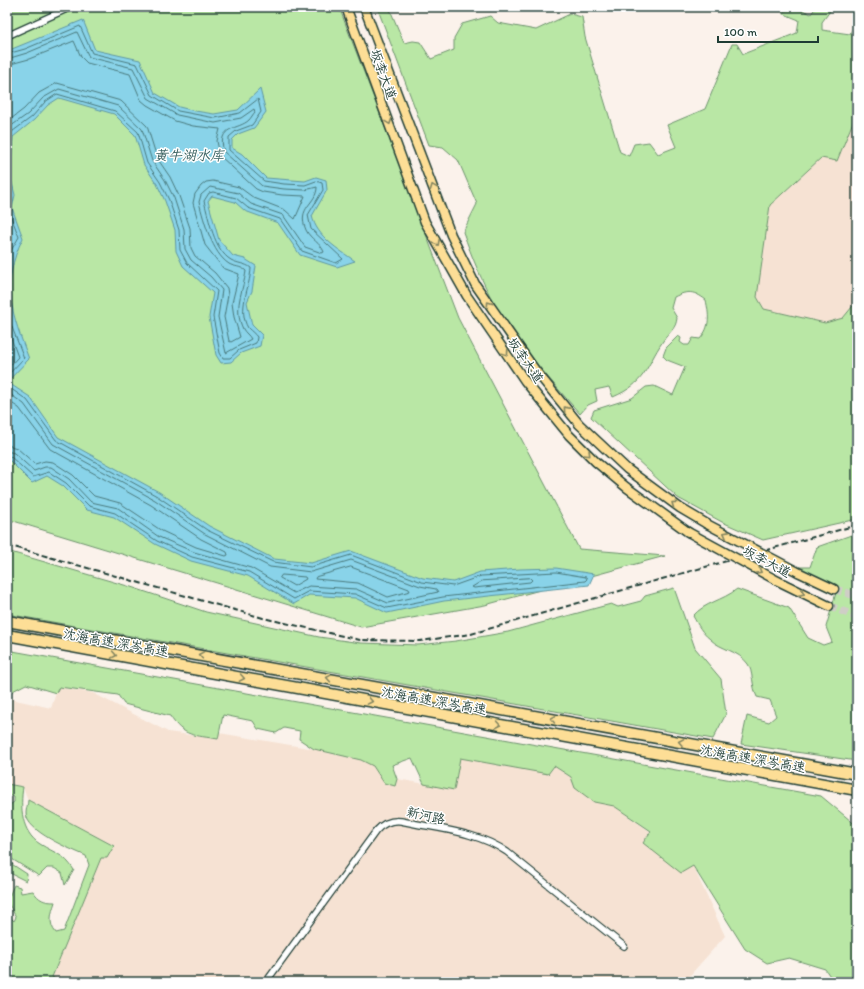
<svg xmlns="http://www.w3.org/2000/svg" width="864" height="989" font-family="Itim,'LXGW WenKai TC',sans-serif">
  <rect width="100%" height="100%" fill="#fbf2eb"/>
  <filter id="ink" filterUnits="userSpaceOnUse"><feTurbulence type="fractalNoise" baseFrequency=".025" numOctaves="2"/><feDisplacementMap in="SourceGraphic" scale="8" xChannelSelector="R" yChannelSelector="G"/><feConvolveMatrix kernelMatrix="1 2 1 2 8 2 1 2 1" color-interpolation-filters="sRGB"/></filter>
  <g filter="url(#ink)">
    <g fill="#f6e2d3">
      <polygon points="857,112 857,301 843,318 825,323 764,309 757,297 770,205 821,158 837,160"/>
      <polygon points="58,687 93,693 168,732 218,739 219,733 314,749 361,760 374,766 384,783 395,786 397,779 454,789 460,758 548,774 554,766 571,777 594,802 614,806 651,832 643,843 693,866 725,936 684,982 61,982 52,977 101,857 114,846 28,800 23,787 7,784 7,698 51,708"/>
    </g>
    <g fill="#b9e7a5" stroke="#6c926c">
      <polygon points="7,7 339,7 458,318 579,549 665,556 485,605 361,627 7,519"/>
      <path d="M 377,7 L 389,7 L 404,43 L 413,41 L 420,42 L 431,59 L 454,50 L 454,38 L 462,24 L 490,16 L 498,23 L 536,30 L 570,14 L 582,17 L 585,37 L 620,152 L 629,156 L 634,144 L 649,142 L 658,154 L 676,147 L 667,125 L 705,109 L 732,44 L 737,44 L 743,54 L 797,33 L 799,20 L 782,13 C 793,4 800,9 811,14 L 816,7 L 833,7 L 822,22 L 822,30 L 850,34 L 857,19 L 857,112 L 837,161 L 821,158 L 770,205 L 757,297 L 764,309 L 825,323 L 843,318 L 857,301 L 857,519 L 763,540 L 722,522 L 678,498 L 591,417 L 594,410 L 632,398 L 646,387 L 654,386 L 673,395 L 685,367 L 667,360 L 663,356 L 666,348 L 678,336 L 681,338 L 680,342 L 684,345 L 689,345 L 693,338 L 700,339 C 711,326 709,315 706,300 C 694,291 688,290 674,297 L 671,308 L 677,318 C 676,329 669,332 663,341 C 645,368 646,383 613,397 L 609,387 L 595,390 L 597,401 L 588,405 L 580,414 C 550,380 518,344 495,305 C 482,282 472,257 463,232 L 477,204 L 458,160 L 443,147 L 429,145 Z"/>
      <path d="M 857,533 L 857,761 L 741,744 L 747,716 L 769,722 L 776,716 L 770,700 L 757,697 C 752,687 753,671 748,664 C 738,650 721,650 710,639 C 702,633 698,625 693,616 C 705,602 722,601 737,589 L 789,608 L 808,638 L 823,645 L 832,642 L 826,627 L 838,586 L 796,574 L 797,567 L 810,567 L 817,547 Z"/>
      <polygon points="7,551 131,587 206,612 319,637 361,643 418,645 456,641 508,632 611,604 618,607 641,601 645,596 674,588 695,648 721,679 726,714 713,739 7,614"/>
      <path d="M 7,650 L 821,796 L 857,826 L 857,982 L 834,982 L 825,969 L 789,958 L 767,963 L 745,949 L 693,866 L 681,873 L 643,843 L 651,831 L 614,806 L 594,802 L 575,788 L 571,777 L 554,766 L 548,774 L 460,758 L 454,790 L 424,784 L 412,758 L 392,765 L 397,779 L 395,786 L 384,783 L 373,766 L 361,760 L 314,749 L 299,739 L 300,731 L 284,728 L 276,733 L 258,729 L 253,721 L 223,715 L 218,739 C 195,735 183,737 170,716 L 124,704 L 118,695 L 59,687 L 56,693 L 26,684 L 7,694 Z"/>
      <path d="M 7,784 L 23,787 C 20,807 21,832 40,844 C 56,854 64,854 74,870 L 65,885 L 62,873 L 54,868 L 47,868 L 39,876 L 7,856 L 7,807 L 14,802 L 14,797 L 7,795 Z"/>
      <path d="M 28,800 L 114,846 L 107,858 L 101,858 L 52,977 L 61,982 L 7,982 L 7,914 L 14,921 L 16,917 L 7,901 L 14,885 L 20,887 L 21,893 L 33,891 C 39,900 44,902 55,902 C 51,914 48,923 56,933 L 64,931 L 89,865 L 86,856 C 71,849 26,832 26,813 C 26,809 28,804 28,800 Z"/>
      <polygon points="7,861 27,874 26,881 10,873 7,881"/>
    </g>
    <path fill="#89d3e9" stroke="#5f97a1" d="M 83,20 L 95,50 L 140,60 L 155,93 L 179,107 L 195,111 L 214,114 L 238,110 L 260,89 L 266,112 L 254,128 L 238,134 L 232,140 L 232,148 L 242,154 L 266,178 L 305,181 L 316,177 L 326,180 L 327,190 L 312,216 C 317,237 338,249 355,261 L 337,267 L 300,255 L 278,223 L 245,211 L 235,202 L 212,196 L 208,201 L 219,240 L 233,256 L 245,259 L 256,266 L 252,291 L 247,302 L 252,325 L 262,335 L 260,346 L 241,353 L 231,362 L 221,363 L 216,355 L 209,317 L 213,293 L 183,266 L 176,251 L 175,230 L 165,201 L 157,184 L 144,165 L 135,135 L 114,114 L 59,98 L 48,105 L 34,120 L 13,137 L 10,175 L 15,195 L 12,208 L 23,238 C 0,284 12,314 29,359 L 7,382 L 30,397 L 58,437 L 159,492 L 209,526 L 274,559 L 311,563 L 351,551 L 423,578 L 453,582 L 480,572 L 520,569 L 556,568 L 594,574 L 589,585 L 444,601 L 387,613 L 355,598 L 309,595 L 294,604 L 248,576 L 191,561 L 155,544 L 114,517 L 87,510 L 63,486 L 47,476 L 32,483 L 7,458 L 7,51 Z"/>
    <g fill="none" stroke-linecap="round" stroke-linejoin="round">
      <g stroke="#49797c" stroke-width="1">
        <path d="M 7,54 L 25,49 L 80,26 L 92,53 L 137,64 L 152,95 L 178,111 L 215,118 L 240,113 L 258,99 L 261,112 L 252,125 L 236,131 L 229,137 L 229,150 L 264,181 L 284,184 L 305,185 L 316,181 L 322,183 L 323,190 L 308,215 L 311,229 L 343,259 L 336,263 L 302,251 L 280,219 L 248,208 L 236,198 L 213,192 L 209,193 L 204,201 C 209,219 214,250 231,260 C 238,264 245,263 251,268 C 250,288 237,309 248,328 C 251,331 255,334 257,337 L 256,343 L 239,350 L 230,358 L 223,358 L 220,353 L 213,317 L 217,291 L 187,263 L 180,250 L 179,230 L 169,200 L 160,182 L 147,163 L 138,132 L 115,111 L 57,94 L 45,102 L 32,117 L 9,134 L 7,163"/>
        <path d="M 7,59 L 27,53 L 77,32 L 89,57 L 133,68 L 148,98 L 177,115 L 215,123 L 241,118 L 254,109 L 255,112 C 253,114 251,118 249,120 C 239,130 216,125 224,152 L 262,186 L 284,189 L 305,190 L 317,187 C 317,204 296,207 306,230 C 310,239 321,243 324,252 L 322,253 L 305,247 L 283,215 L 251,204 L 238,193 L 210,187 L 201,195 L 199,202 C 204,221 212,253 229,264 C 234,267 241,266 246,271 C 243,292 233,308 243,329 C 245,333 249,335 251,339 L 226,353 L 218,317 L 222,290 L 211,277 L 191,260 L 185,249 L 184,229 L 174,198 L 165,180 L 152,161 L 142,129 L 118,106 L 59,89 L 43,98 L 28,114 L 7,129"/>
        <polyline points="7,65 29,59 74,41 81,57 87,63 130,74 141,100 147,105 175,121 193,126 220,129 217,141 220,156 256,189 263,192 282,195 305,196 295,219 285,210 254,198 239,187 213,181 206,182 201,186 195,194 193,203 205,245 223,268 239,274 232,303 234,317 240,337 231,342 229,341 224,317 228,295 227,288 215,273 195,256 191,248 190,228 179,196 170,177 157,158 147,126 121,101 57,83 39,93 24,109 7,122"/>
        <polyline points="7,178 11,195 8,209 19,237 9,254 7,271"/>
        <polyline points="7,308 8,317 24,358 7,376"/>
        <polyline points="7,327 18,357 7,369"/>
        <polyline points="7,386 27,400 56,440 157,496 207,530 273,562 311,567 351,555 422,582 453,586 481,576 556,572 586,577 587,579 585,581 443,597 387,608 355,594 309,591 294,599 249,572 192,557 157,541 115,513 89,506 66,483 49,472 33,477 11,457 7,456"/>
        <polyline points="7,392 24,404 53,444 155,500 205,534 270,567 311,572 351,560 420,586 436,589 438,592 388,603 356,589 309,586 294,593 251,568 194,552 159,537 118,508 91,502 69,479 51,467 45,467 34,471 14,453 7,451"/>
        <polyline points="7,400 19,408 50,449 151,505 201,539 227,552 228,555 226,556 196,547 162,531 120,503 94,496 73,475 53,462 45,461 35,464 17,448 7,445"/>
        <polygon points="351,567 409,589 410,591 388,597 358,583 315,579 316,577"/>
        <polygon points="282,575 305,577 306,579 294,586 280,578"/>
        <polygon points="530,578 532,580 530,582 474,588 472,587 482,581"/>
      </g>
      <g stroke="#cfcec6" stroke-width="8" stroke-dasharray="8 4" stroke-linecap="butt">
        <polyline points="834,589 857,596"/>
        <polyline points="829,606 857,617"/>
      </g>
      <defs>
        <g id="minor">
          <polyline points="7,36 71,7"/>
          <path d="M 266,982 L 376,831 C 383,823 391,820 401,821 C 437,829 477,831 507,852 L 624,946"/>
        </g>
        <g id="primary">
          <polyline points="346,7 425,222 467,296 525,381 569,435 596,462 626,487 688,532"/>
          <polyline points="364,7 451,235 475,284 535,370 579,424 627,469 680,508 707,524"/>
          <polyline points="798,572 834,589"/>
          <polyline points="776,580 829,606"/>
        </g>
        <g id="motorway">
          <polyline points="7,621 857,774"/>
          <polyline points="7,635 857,790"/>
        </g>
      </defs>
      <use href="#minor" stroke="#1f3d34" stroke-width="8"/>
      <use href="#primary" stroke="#1f3d34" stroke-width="11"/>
      <use href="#motorway" stroke="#1f3d34" stroke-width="13"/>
      <use href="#minor" stroke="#fff" stroke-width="5.5"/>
      <use href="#primary" stroke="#fdde96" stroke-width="8"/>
      <use href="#motorway" stroke="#fdde96" stroke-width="10"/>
      <polyline stroke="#1f3d34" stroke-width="2" stroke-dasharray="6 3" stroke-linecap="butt" points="7,545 263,618 360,640 420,641 471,634 651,582 857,525"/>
      <defs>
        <g id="primary-bridge">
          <polyline points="707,524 798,572"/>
          <polyline points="688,532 776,580"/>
        </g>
      </defs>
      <use href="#primary-bridge" stroke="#1f3d34" stroke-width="11" stroke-linecap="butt"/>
      <use href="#primary-bridge" stroke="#fdde96" stroke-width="8"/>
    </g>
    <defs><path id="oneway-chevron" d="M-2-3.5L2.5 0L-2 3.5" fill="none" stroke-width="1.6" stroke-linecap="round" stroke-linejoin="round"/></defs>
    <g stroke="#838560">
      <use href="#oneway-chevron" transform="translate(389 122) rotate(70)"/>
      <use href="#oneway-chevron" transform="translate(433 187) rotate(-111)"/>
      <use href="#oneway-chevron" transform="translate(437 243) rotate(61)"/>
      <use href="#oneway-chevron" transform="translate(489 304) rotate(-125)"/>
      <use href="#oneway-chevron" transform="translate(506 353) rotate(56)"/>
      <use href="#oneway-chevron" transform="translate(566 409) rotate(-131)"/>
      <use href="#oneway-chevron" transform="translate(588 454) rotate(45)"/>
      <use href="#oneway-chevron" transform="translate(674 504) rotate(-144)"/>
      <use href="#oneway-chevron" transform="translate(726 534) rotate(-152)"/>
      <use href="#oneway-chevron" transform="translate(759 571) rotate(29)"/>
      <use href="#oneway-chevron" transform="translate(802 593) rotate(26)"/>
      <use href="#oneway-chevron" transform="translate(114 655) rotate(10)"/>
      <use href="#oneway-chevron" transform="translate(201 655) rotate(-170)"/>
      <use href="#oneway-chevron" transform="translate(242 678) rotate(10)"/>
      <use href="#oneway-chevron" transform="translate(329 678) rotate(-170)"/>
      <use href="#oneway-chevron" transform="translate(370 701) rotate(10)"/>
      <use href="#oneway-chevron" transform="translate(553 719) rotate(-170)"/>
      <use href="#oneway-chevron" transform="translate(498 725) rotate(10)"/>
      <use href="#oneway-chevron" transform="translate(681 742) rotate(-170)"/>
    </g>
  </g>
  <g text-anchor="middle" stroke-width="3" stroke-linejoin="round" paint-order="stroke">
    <g font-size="13" fill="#1f3d34" stroke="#fff">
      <text transform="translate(384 74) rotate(70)" y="5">坂李大道</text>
      <text transform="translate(526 360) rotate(55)" y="5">坂李大道</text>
      <text transform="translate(767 561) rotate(28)" y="5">坂李大道</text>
      <text transform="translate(116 642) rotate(10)" y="5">沈海高速 深岑高速</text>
      <text transform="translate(434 700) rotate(10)" y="5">沈海高速 深岑高速</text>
      <text transform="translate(753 758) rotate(10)" y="5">沈海高速 深岑高速</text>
      <text transform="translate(426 815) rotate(12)" y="5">新河路</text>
    </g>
    <g font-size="14" font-style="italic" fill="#3a6261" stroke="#fff">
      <text x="189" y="160">黄牛湖水库</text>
    </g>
  </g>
  <rect width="864" height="989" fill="none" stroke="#fff" stroke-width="24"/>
  <rect x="12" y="12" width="840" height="965" fill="none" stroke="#1f3d34" stroke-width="1.5" filter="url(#ink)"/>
  <path d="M718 36v6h100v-6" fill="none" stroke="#1f3d34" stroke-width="2"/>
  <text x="724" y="36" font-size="12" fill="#1f3d34" stroke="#ffffff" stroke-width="3" paint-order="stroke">100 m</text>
</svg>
